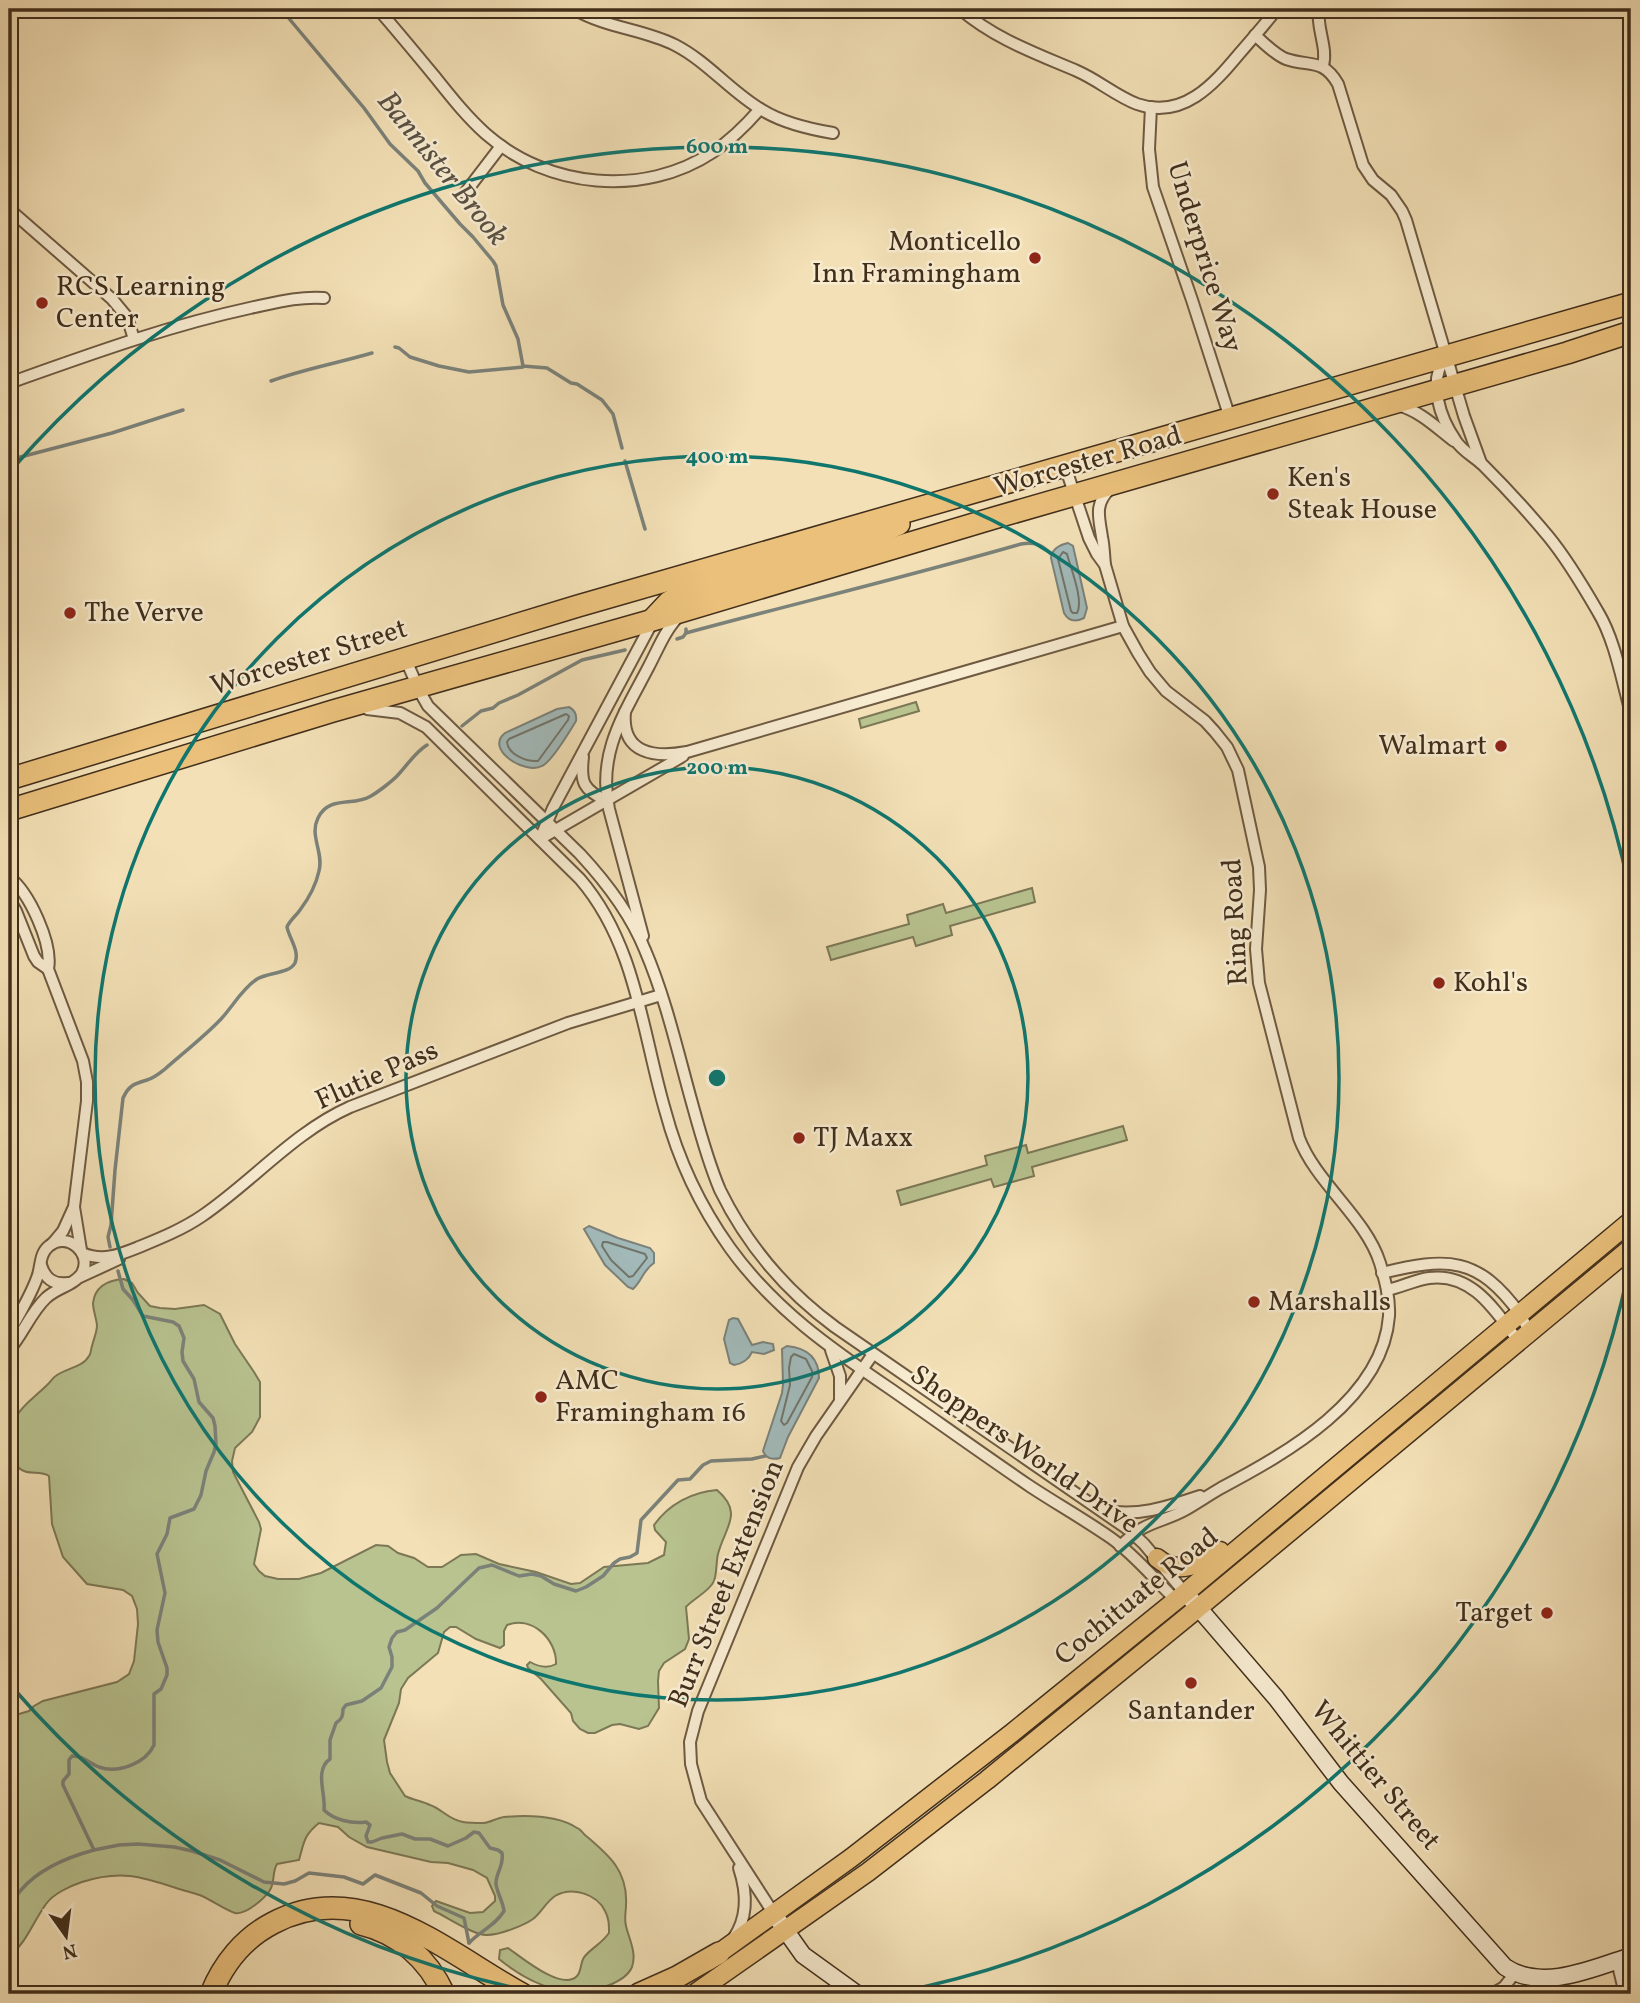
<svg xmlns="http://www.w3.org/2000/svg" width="1640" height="2003" font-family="Vollkorn,serif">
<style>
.green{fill:#b8c390;stroke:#7c7856;stroke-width:2}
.water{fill:#a2baba;stroke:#7b827a;stroke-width:2}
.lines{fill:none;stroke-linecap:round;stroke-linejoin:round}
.shore{stroke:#72746a;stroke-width:2}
.stream{stroke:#7b827a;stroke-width:3.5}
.street-casing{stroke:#6e5a42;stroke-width:14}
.secondary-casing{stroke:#412e1b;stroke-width:19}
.primary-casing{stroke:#412e1b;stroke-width:21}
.highway-casing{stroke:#412e1b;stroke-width:24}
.street{stroke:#f7ebd0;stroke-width:10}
.secondary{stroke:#f7ebd0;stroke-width:16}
.primary{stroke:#eac07b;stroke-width:18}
.highway{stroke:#eac07b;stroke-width:21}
.ring{fill:none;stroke:#0f766e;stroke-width:3.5}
.poi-dot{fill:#8f2418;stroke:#f7ebd0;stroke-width:2.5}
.labels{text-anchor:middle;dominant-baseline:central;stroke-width:5;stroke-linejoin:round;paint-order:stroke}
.poi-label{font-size:28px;fill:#412e1b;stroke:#f7ebd0;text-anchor:start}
.street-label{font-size:28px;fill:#412e1b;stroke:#f7ebd0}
.water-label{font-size:30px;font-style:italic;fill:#595143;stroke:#f7ebd0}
.centre{fill:#0f766e;stroke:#f7ebd0;stroke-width:3.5}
.ring-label{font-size:21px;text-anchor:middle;font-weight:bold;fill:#0f766e;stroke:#f7ebd0;stroke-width:5;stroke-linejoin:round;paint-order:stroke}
</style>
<rect width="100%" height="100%" fill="#f3e0b6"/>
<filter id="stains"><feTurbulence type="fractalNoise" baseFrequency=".00286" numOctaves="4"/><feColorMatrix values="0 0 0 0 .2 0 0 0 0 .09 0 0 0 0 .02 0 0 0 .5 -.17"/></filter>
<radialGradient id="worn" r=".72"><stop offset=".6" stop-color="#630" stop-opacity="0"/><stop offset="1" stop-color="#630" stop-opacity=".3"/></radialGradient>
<g class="green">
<polygon points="916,702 919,711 861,728 859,719"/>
<polygon points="1032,888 1035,902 950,926 952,935 916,946 913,937 831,960 827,947 909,924 907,915 943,904 946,913"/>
<polygon points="1123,1126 1127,1140 1032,1167 1034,1176 994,1187 991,1179 901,1205 897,1191 987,1165 985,1156 1026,1145 1028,1153"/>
<path d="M124,1279L132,1283L138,1293L150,1306L160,1308L175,1309L204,1305L220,1314L235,1344L254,1372L260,1382V1417L252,1432L235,1448L232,1461L233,1472L259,1522L261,1529L254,1564L259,1571L265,1576L278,1579H299L321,1573L376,1545L388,1546L398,1553L414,1558L428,1567H442L461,1555L476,1554L499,1564L536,1572L571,1584L580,1583L604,1567L648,1563L664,1555L666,1542L655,1530L654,1525C669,1504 692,1492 717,1490C744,1513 725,1527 718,1554C716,1562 717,1573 714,1581C710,1591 693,1599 686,1607L689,1639L685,1649L664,1663L659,1671L658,1681L659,1708L648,1726L639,1729L620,1724L612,1725L595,1733H588L580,1729L573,1721L571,1713L541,1679L528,1668L527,1665L530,1662C539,1667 547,1669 556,1664C557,1639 531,1615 507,1625L504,1631V1645L500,1648L476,1639L456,1627H450L444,1632L438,1653L408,1678L401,1689L399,1703L384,1740L387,1762L390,1773L405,1796C413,1800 422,1801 430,1805C442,1809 449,1820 463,1822C469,1823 478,1823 484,1823C491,1822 497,1818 504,1817C528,1815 557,1815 577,1828C579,1828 584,1834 585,1835C609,1855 628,1871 626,1905C626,1912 624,1918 626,1926C629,1939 637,1953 632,1967C628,1976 620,1980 612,1984C571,2002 531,1985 499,1959L500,1950L508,1948C520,1956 562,1992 577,1976C582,1971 580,1961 585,1956C593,1947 601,1944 609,1933C609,1925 609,1918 605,1911C597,1894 572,1886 555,1896C546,1902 541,1913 533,1919C523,1926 499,1935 487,1935C475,1936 447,1917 434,1911L432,1906L436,1901L470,1913L483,1912L495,1901V1896L487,1878L473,1870L448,1863L431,1862L367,1847L349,1837L338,1827L319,1823C304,1835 304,1842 299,1860L277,1864C272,1872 275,1882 270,1890C265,1898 246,1915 235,1913C227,1911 211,1900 202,1896C194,1893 185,1891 176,1888C140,1876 120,1870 82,1882C70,1886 53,1894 46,1904C33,1922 27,1942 9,1957V1717L29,1711L34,1706L43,1701L117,1682L129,1674L134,1661L138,1624L137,1609L132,1596L123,1590L87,1584L63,1557L52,1524L49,1476C40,1470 27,1476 19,1468C5,1456 7,1431 16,1417C22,1405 36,1396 46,1386C51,1382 52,1378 57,1375C67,1368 83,1367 89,1356C91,1354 91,1348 92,1346C94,1338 97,1332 97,1325C96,1317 93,1310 93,1303C95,1286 109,1280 124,1279Z"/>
</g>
<g class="water">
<path d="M1068,543L1073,546L1087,608L1084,618C1076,622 1069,622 1064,613L1051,558C1052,549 1059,545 1068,543Z"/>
<path d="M569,707C575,710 577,714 576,721C570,731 551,762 542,766C526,775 484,750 505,733L557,709Z"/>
<path d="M589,1226L618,1238L650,1248L654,1253V1263C643,1270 642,1281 633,1289L628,1287L605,1265L584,1229Z"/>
<path d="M733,1318L738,1319L752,1345L763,1342L773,1344L774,1350L764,1354L752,1352C749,1359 742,1364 734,1365L730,1363L724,1339L729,1320Z"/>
<path d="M787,1346C807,1348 819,1357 819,1378L788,1437L780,1458C772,1460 766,1459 763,1451L782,1393L783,1384L782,1349Z"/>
</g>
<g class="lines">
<g class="shore">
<path d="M1063,552L1067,554C1071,569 1084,601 1077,613H1073L1071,611L1058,559Z"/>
<path d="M566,714L569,716L568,720L538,761C526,762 508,754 507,742L509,739Z"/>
<polygon points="603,1242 607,1242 645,1254 647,1258 633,1276 629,1277 611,1260 602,1246"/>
<polygon points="794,1354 806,1359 812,1371 812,1377 787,1423 784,1425 781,1421 790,1385 789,1368 791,1357"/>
</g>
<g class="stream">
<polyline points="281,9 364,108 390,144 418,171 425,183 460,224 473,237 493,261 496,266 503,305 518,339 523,366 547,368 571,383 577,384 602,400 613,414 622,448"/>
<polyline points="395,347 399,348 410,357 439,366 469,372 523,367"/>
<path d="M271,381C304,369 338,363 372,353"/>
<polyline points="9,460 112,433 183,410"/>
<polyline points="625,461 645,529"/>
<path d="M686,633C797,603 910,576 1021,544C1035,542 1041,544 1051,554"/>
<polyline points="677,639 683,637 686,633 686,629"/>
<polyline points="462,726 481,711 493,708 499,703 518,695 582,660 625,650"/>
<path d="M110,1247L108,1237L111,1225L115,1170L123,1098C129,1085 134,1084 147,1080C154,1078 160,1073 165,1069C183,1053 205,1036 221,1019C233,1006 242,989 257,979C269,972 289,974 295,963C300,951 289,938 287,927C290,920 296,916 300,910C309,898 316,885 319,871C324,852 309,836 318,818C329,795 353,807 371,796C378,792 391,782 397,776C407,766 414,753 427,745"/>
<path d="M118,1271L123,1289L133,1300L143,1316L173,1322L179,1326L184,1338L182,1352L183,1361L194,1379L199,1402L213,1418L215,1426L216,1444L214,1452L206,1471L201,1495L194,1509L170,1518L167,1534L157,1554L165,1593L157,1630L158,1642L167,1668V1675L161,1689L154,1694V1745C146,1763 118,1774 99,1767C89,1763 84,1756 72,1756L69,1760V1774L63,1781V1785L94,1850L119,1845L138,1844L174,1847L192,1851L220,1860L264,1882L284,1884L295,1881L309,1873L344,1877L363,1884L375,1875L421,1893L437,1906L464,1918L469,1943"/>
<path d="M9,1909C13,1902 16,1895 21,1890C39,1869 68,1857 94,1850"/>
<path d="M469,1943C481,1930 494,1927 504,1911C503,1901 495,1889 496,1882C497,1871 504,1865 502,1853L498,1850L490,1848L479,1833L474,1832L466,1838L448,1846L430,1839H415L402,1834L382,1838L372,1842H368L366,1836L370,1825L366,1822C352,1824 334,1820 324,1810C326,1794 314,1770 330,1759V1740L336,1723C342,1719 343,1716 343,1709L346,1705L362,1701L381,1688L392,1667V1657L389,1647L392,1638L397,1632L405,1630L437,1608L479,1568L492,1565L519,1576L532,1574L541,1576L554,1584L576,1591L586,1587L603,1576L614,1563L620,1559L630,1557L637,1553L641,1520L678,1480L690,1479L703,1465L711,1461L752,1459L765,1456"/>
</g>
<defs>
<g id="street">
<path d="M378,9C398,32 417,55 436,78C452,98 467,117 486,134C547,188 644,198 713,152C731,140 746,125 760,109"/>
<path d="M574,9C606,28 643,29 675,45C708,62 731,92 762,110C783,123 809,129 833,133"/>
<path d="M960,9C995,39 1035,53 1077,71C1098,80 1116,96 1137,104C1183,120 1214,84 1239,54C1252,39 1265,24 1277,9"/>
<path d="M1319,9C1316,28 1328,47 1323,66"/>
<path d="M1255,35C1264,43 1274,54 1286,59C1310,67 1323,58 1338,84L1363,165L1373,180L1391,195L1402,211L1406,220L1464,416L1481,463"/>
<polyline points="1151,107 1149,149 1153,187 1192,300 1230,418"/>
<polyline points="465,193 501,146"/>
<polyline points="9,209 112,299 127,317 134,339"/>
<path d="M1446,357C1427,381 1440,418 1456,441C1462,451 1475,457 1484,466C1506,488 1528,512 1548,536C1567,559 1583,586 1598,612C1615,640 1622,681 1631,713"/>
<path d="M9,383C88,355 167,326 250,308C274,303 299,296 324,298"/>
<path d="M1397,405C1419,410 1437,428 1454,441"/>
<path d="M1065,466L1089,538L1097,554L1105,565L1123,626L1138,653L1150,672L1166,691L1205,721L1215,732L1227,747L1238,770L1259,867L1260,890L1256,949L1259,983L1299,1138C1316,1183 1366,1218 1380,1263C1385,1280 1390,1298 1389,1316C1383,1399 1287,1453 1221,1488C1209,1495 1197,1503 1185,1510C1171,1518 1155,1521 1141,1529C1133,1534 1127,1540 1120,1546"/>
<path d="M1105,565C1104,556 1104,546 1102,537C1099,517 1094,504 1110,489"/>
<path d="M405,658L420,692L428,706L580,854C606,882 631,915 645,950C666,999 678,1053 692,1103C700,1132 708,1162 720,1190C747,1245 786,1291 835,1327L1129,1530L1144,1544L1185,1593"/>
<path d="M367,709L400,713L426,727L580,879C636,944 642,1031 665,1110C678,1159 700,1206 730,1248C774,1309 830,1348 892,1390C938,1422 984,1455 1031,1487C1057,1504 1085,1520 1111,1538C1135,1555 1155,1580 1176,1600"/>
<path d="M625,712C621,754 655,758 687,752L1123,626"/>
<path d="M583,757C580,782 583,790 607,801"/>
<polyline points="540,839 553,808 653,621"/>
<polyline points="540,839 683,756"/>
<path d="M9,877C29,892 53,944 48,969L83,1061L87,1082V1101L74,1207L81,1250"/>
<polyline points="9,899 16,911 34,956 38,962 48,969"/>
<path d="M643,936L609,809C597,753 624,714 649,666C658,649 666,628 680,615"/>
<polyline points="53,1243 63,1231 73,1209"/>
<path d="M82,1253C103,1262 119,1255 139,1247C161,1238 183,1229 202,1216C252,1182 294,1132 350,1107L568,1023L661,995"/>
<path d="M41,1265C45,1279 54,1285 68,1283"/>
<path d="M1382,1273C1447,1257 1478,1256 1520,1314C1524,1320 1526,1327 1530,1333"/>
<polyline points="80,1277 119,1259"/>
<path d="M1387,1290C1401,1287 1415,1280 1429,1278C1473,1272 1496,1312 1519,1342"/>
<path d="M9,1333C19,1314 31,1296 38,1275C41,1265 40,1253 49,1246C67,1231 93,1253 82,1273C75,1285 56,1288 46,1298C31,1312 23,1334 9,1350"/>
<polyline points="831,1350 840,1376 840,1399"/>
<path d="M1104,1510C1136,1518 1170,1506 1200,1496"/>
<polyline points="774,1914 701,1801 691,1764 690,1742 698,1711 798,1467 816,1436 873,1354"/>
<path d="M733,1939C748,1918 747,1892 739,1868"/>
<polyline points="1617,1961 1625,1994"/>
<polyline points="1492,1994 1504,1987 1515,1973"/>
</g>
<g id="secondary">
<path d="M1190,1598L1276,1698L1341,1783L1505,1967C1542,1992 1594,1968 1631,1956"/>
<polyline points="774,1914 803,1955 857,1994"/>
</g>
<g id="primary">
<path d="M1157,1558C1178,1576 1200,1564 1220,1551"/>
<polyline points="708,1961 851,1858 1012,1733 1185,1593 1631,1221"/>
<polyline points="694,1994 868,1872 987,1780 1198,1608 1631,1248"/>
</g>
<g id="highway">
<polyline points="654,618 669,602 693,589 849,545 899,524"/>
<polyline points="9,779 578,606 1631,303"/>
<polyline points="9,810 333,711 653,620 994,518 1567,353 1631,332"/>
<path d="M361,1924C399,1933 428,1959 444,1994"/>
<path d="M211,1994C223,1964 244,1938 273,1923C363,1875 447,1953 522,1994"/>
<polyline points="639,1994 677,1977 719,1953"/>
</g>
</defs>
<use href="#street" class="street-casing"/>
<use href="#secondary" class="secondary-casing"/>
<use href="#primary" class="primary-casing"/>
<use href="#highway" class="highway-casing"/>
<use href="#street" class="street"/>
<use href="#secondary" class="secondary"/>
<use href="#primary" class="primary"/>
<use href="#highway" class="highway"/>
</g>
<g class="ring">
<circle cx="717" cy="1078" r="311"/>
<circle cx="717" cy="1078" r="622"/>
<path d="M1630 1264A932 932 0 0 1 895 1993M539 1993A932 932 0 0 1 14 1689M14 467A932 932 0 0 1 1630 892"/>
</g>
<g class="poi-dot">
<circle cx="1035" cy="258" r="7"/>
<circle cx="42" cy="303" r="7"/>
<circle cx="1273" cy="494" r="7"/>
<circle cx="70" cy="613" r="7"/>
<circle cx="1501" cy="746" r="7"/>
<circle cx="1439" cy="983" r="7"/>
<circle cx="799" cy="1138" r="7"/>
<circle cx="1254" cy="1302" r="7"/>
<circle cx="541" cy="1397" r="7"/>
<circle cx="1547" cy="1613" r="7"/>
<circle cx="1191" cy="1683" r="7"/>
</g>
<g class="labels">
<g class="poi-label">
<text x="1021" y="242" text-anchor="end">Monticello<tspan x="1021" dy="32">Inn Framingham</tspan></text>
<text x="56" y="287">RCS Learning<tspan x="56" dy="32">Center</tspan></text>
<text x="1287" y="478">Ken's<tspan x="1287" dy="32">Steak House</tspan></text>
<text x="84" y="613">The Verve</text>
<text x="1487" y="746" text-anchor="end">Walmart</text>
<text x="1453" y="983">Kohl's</text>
<text x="813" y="1138">TJ Maxx</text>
<text x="1268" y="1302">Marshalls</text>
<text x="555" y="1381">AMC<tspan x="555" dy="32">Framingham 16</tspan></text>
<text x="1533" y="1613" text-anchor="end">Target</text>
<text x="1191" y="1711" text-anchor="middle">Santander</text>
</g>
<g class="street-label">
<text transform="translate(1204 257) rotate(73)">Underprice Way</text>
<text transform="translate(1088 462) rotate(-16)">Worcester Road</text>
<text transform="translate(309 658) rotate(-17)">Worcester Street</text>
<text transform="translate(1236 922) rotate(-93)">Ring Road</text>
<text transform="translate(377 1076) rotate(-24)">Flutie Pass</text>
<text transform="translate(1024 1450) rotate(35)">Shoppers World Drive</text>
<text transform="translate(727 1584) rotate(-68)">Burr Street Extension</text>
<text transform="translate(1137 1597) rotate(-39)">Cochituate Road</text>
<text transform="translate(1375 1776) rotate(50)">Whittier Street</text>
</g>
<g class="water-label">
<text transform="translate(442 169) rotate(51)">Bannister Brook</text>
</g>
</g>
<circle cx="717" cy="1078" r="10" class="centre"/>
<g class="ring-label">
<text x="717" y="153">600 m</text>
<text x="717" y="463">400 m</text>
<text x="717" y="774">200 m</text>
</g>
<rect width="1640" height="2003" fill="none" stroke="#f3e0b6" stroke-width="35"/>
<rect x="10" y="10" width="1619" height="1982" fill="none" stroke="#412e1b" stroke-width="3.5"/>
<rect x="18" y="18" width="1605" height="1968" fill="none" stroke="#412e1b" stroke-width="2"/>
<g transform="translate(66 1936) rotate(166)" stroke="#f7ebd0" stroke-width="5" paint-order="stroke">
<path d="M0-5L12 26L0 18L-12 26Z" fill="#412e1b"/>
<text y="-10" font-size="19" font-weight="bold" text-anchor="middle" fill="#412e1b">N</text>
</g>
<rect width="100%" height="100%" filter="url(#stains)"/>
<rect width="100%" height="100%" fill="url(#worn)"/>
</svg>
